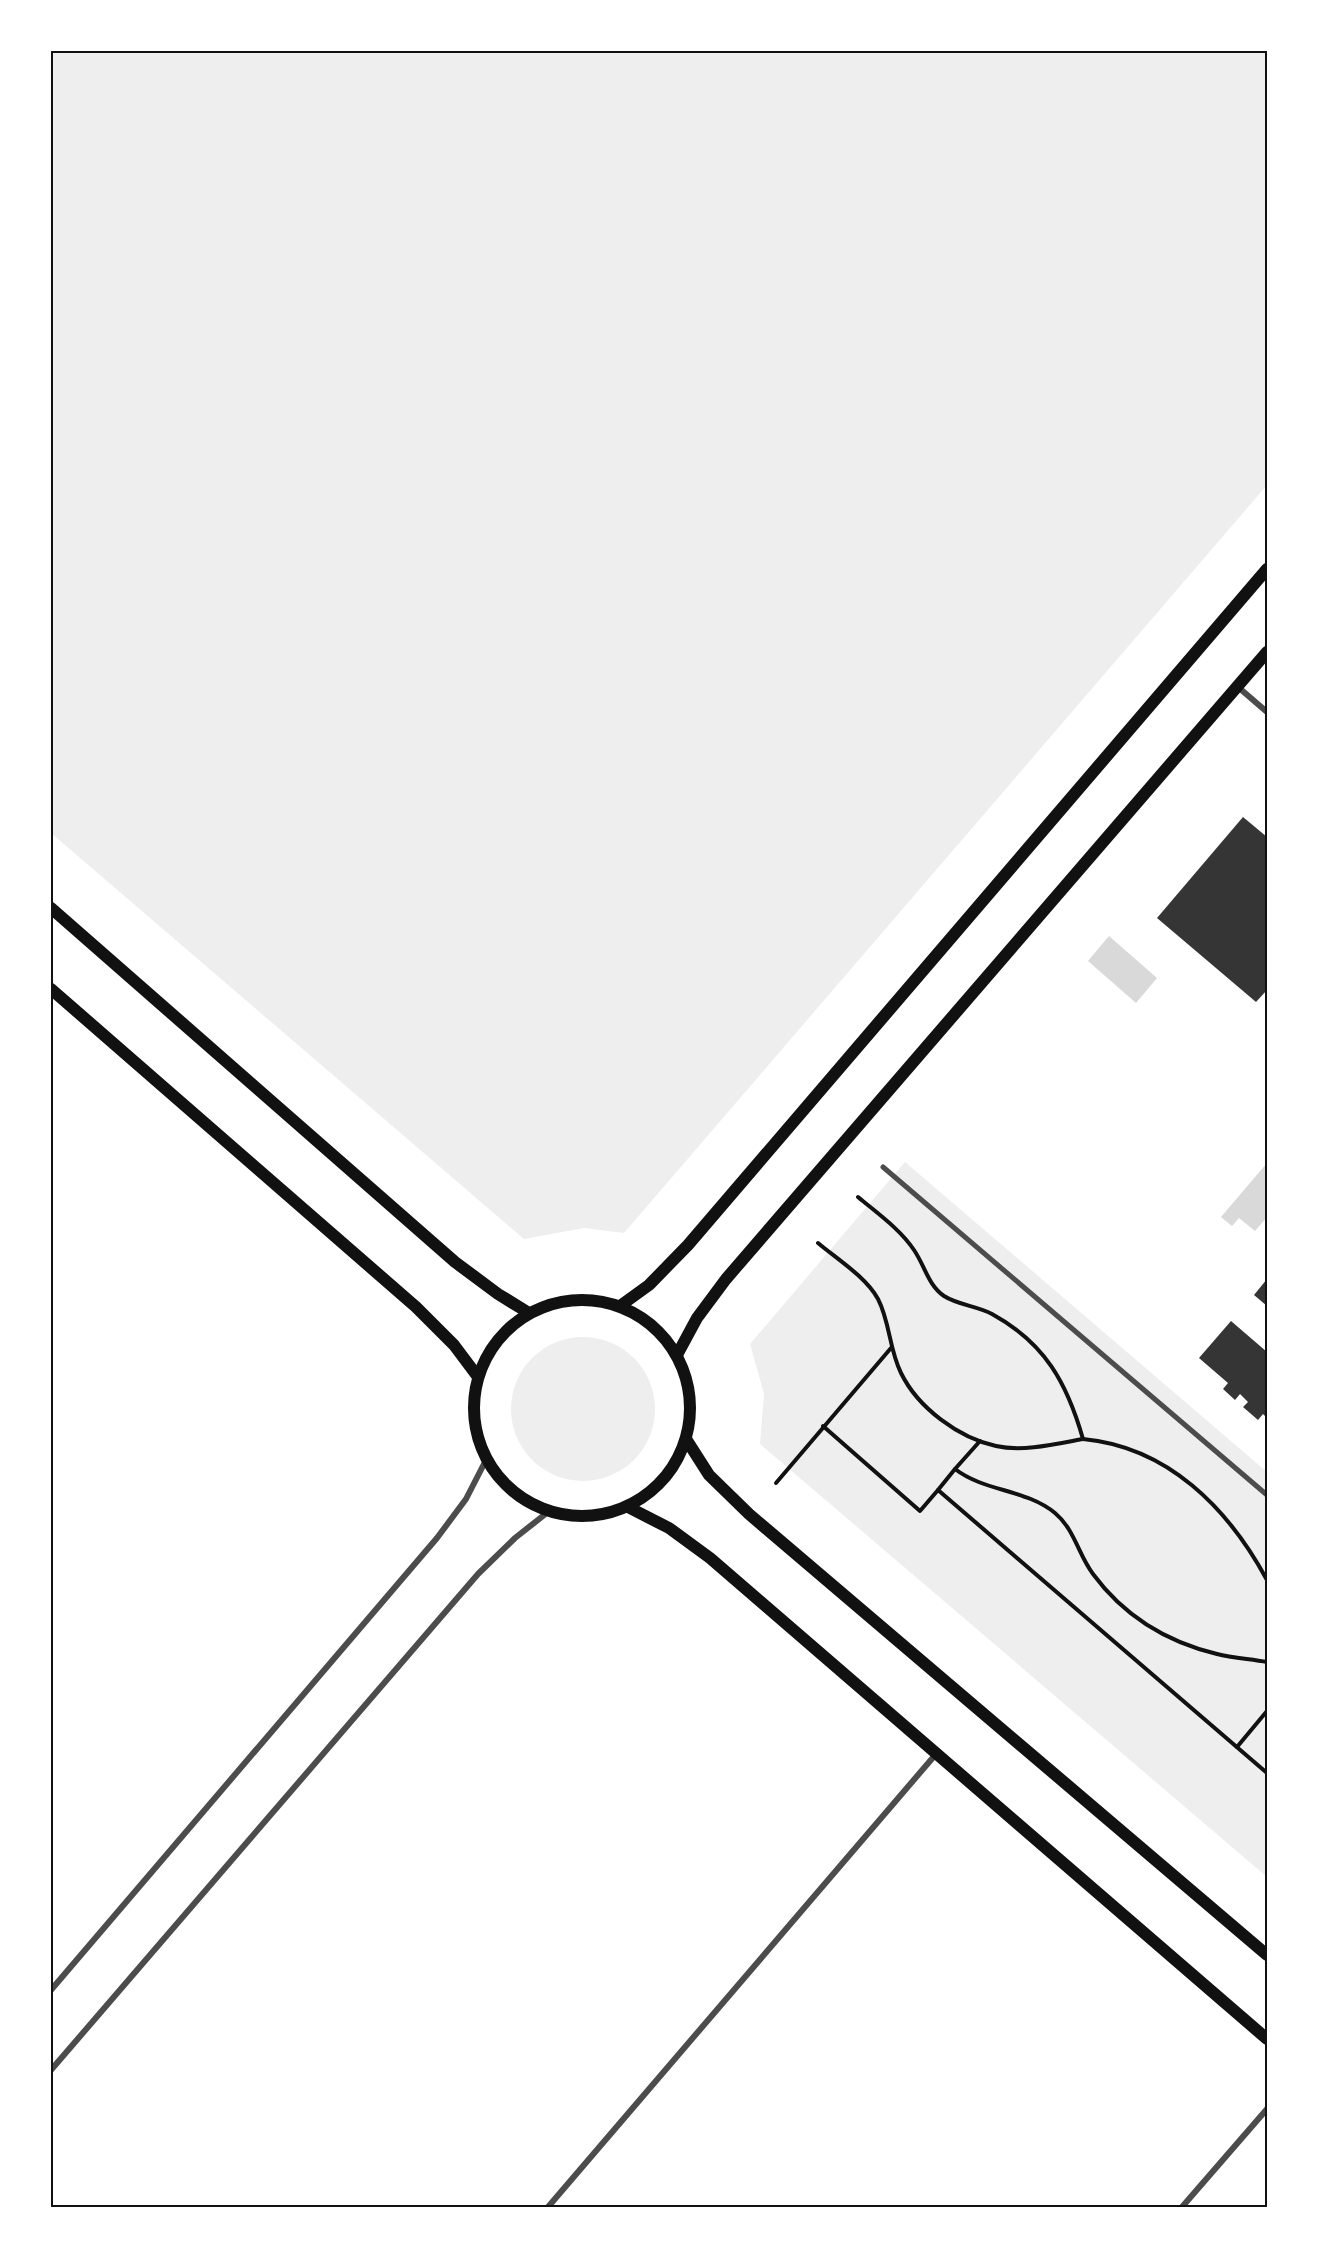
<svg xmlns="http://www.w3.org/2000/svg" width="1318" height="2258" font-family="Figtree,sans-serif">
<style>
.green{fill:#eee}
.water{fill:#d9d9d9}
.building{fill:#353535}
.lines{fill:none;stroke-linecap:round;stroke-linejoin:round}
.path{stroke:#111;stroke-width:4}
.pedestrian{stroke:#4c4c4c;stroke-width:5}
.minor{stroke:#4c4c4c;stroke-width:6}
.secondary{stroke:#111;stroke-width:12}
.neatline{fill:none;stroke:#111;stroke-width:2}
</style>
<rect width="100%" height="100%" fill="#fff"/>
<g class="green">
<polygon points="51,51 1267,51 1267,485 624,1233 584,1228 524,1239 51,833"/>
<polygon points="905,1162 1267,1472 1267,1877 760,1444 764,1394 750,1344"/>
<circle cx="583" cy="1409" r="72"/>
</g>
<g class="water">
<polygon points="1109,936 1157,978 1136,1003 1088,961"/>
<polygon points="1267,1163 1267,1217 1255,1231 1239,1218 1232,1226 1221,1217"/>
</g>
<g class="building">
<polygon points="1243,817 1267,837 1267,990 1256,1002 1157,918"/>
<polygon points="1267,1279 1267,1306 1254,1295"/>
<polygon points="1231,1321 1267,1352 1267,1418 1263,1414 1258,1420 1243,1407 1248,1402 1240,1394 1235,1400 1223,1389 1228,1383 1199,1358"/>
</g>
<g class="lines">
<g class="path">
<path d="M858,1197C877,1213 900,1229 914,1250C925,1266 928,1285 944,1296C958,1305 977,1306 992,1314C1045,1343 1067,1383 1083,1439C1168,1447 1228,1508 1267,1580"/>
<path d="M818,1243C837,1259 866,1277 878,1299C890,1322 889,1349 901,1373C918,1408 959,1438 996,1446C1023,1452 1056,1444 1083,1439"/>
<polyline points="823,1426 920,1511 938,1490 1267,1773"/>
<polyline points="955,1469 980,1441"/>
<polyline points="776,1483 891,1348"/>
<path d="M938,1490L955,1469C985,1492 1026,1489 1055,1513C1075,1530 1078,1554 1093,1574C1124,1616 1167,1642 1217,1654C1233,1658 1251,1659 1267,1662"/>
<polyline points="1237,1747 1267,1711"/>
</g>
<polyline class="pedestrian" points="883,1167 1267,1495"/>
<g class="minor">
<polyline points="1238,687 1267,712"/>
<polyline points="51,1990 437,1538 466,1499 486,1460"/>
<polyline points="51,2070 478,1574 515,1538 548,1512"/>
<polyline points="548,2207 936,1754"/>
<polyline points="1182,2207 1267,2109"/>
</g>
<g class="secondary">
<polyline points="51,908 455,1262 498,1294 529,1313"/>
<polyline points="51,989 416,1307 454,1345 478,1377"/>
<circle cx="582" cy="1408" r="108"/>
<polyline points="620,1306 649,1285 688,1245 1267,569"/>
<polyline points="677,1355 697,1318 726,1279 1267,652"/>
<polyline points="686,1439 709,1475 749,1514 1267,1955"/>
<polyline points="628,1507 669,1528 710,1558 1267,2039"/>
</g>
</g>
<rect width="1318" height="2258" fill="none" stroke="#ffffff" stroke-width="105"/>
<rect x="52" y="52" width="1214" height="2154" class="neatline"/>
</svg>
